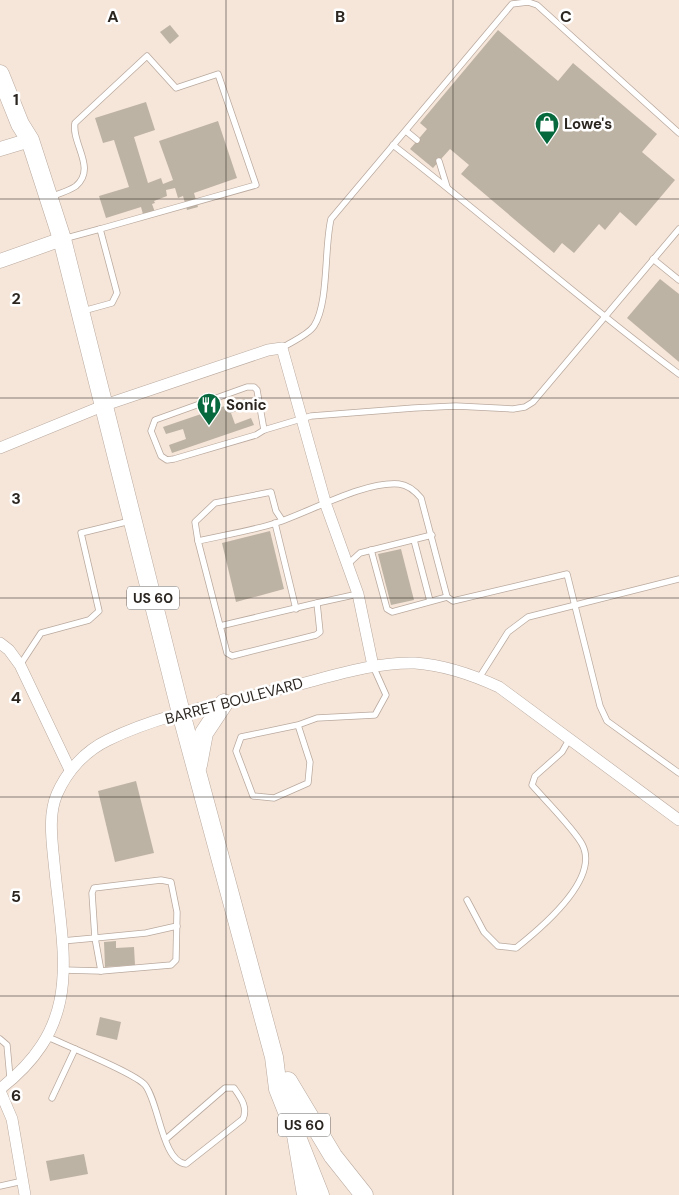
<svg xmlns="http://www.w3.org/2000/svg" width="679" height="1195" font-family="'DM Sans',sans-serif">
<style>
.building{fill:#bdb3a4}
.lines{fill:none;stroke-linecap:round;stroke-linejoin:round}
.service-casing{stroke:#b9a99e;stroke-width:7}
.minor-casing{stroke:#b9a99e;stroke-width:12}
.tertiary-casing{stroke:#b9a99e;stroke-width:15}
.primary-casing{stroke:#b9a99e;stroke-width:19}
.trunk-casing{stroke:#b9a99e;stroke-width:19}
.service{stroke:#fff;stroke-width:5.5}
.minor{stroke:#fff;stroke-width:11}
.tertiary{stroke:#fff;stroke-width:14}
.primary{stroke:#fff;stroke-width:18}
.trunk{stroke:#fff;stroke-width:18}
.grid{fill:none;stroke:#2c2621;stroke-width:1;stroke-opacity:0.55}
.labels{text-anchor:middle;dominant-baseline:central;stroke-width:5;stroke-linejoin:round;paint-order:stroke}
.shield{fill:#fff;stroke:#6b6764;stroke-width:1}
.shield-label{font-size:14px;font-weight:bold;fill:#2c2621}
.poi-label{font-size:15px;font-weight:bold;fill:#2c2621;stroke:#fff;text-anchor:start}
.street-label{font-size:15px;fill:#2c2621;stroke:#fff}
.grid-label{font-size:16px;text-anchor:middle;font-weight:bold;fill:#2c2621;stroke:#fff;stroke-width:5;stroke-linejoin:round;paint-order:stroke}
</style>
<rect width="100%" height="100%" fill="#f6e6da"/>
<g class="building">
<polygon points="170,25 179,36 170,44 160,32"/>
<polygon points="498,30 558,81 573,63 657,134 642,152 675,180 636,226 620,212 605,230 599,224 574,253 562,243 554,253 461,174 469,165 450,149 433,168 410,149 427,129 420,123"/>
<polygon points="146,102 155,130 134,137 148,183 161,178 163,184 173,180 159,141 218,121 237,178 194,193 198,207 187,210 183,196 178,198 175,188 166,190 167,196 154,201 155,203 152,204 156,215 144,218 141,207 106,218 99,196 129,187 114,140 103,143 95,118"/>
<polygon points="660,279 679,294 679,362 627,318"/>
<polygon points="245,399 247,407 231,413 235,424 251,418 254,425 172,453 169,445 186,439 183,429 166,434 163,427"/>
<polygon points="270,531 284,589 236,602 222,543"/>
<polygon points="401,549 414,600 391,605 378,554"/>
<polygon points="136,781 154,853 115,862 98,791"/>
<polygon points="116,941 116,948 134,947 135,965 105,967 104,942"/>
<polygon points="100,1017 121,1022 117,1040 96,1035"/>
<polygon points="84,1154 88,1174 50,1181 46,1161"/>
</g>
<g class="lines">
<defs>
<g id="service">
<polyline points="406,131 417,140"/>
<path d="M393,145C490,220 581,301 679,374"/>
<polyline points="439,161 447,187"/>
<path d="M50,197C58,194 69,191 76,186C97,168 71,143 75,123L147,56L176,88L218,74L256,185L100,229"/>
<polyline points="63,239 100,229 117,293 112,303 83,311"/>
<polyline points="653,259 679,280"/>
<path d="M282,348C291,342 308,335 314,326C329,303 324,248 331,219L512,4L528,2L537,5L679,133"/>
<polygon points="247,387 254,387 257,390 264,430 256,435 174,459 167,460 161,456 151,431 155,420"/>
<polyline points="264,430 311,416 414,408 456,406 513,409 525,407 533,402 679,229"/>
<polyline points="275,523 296,609"/>
<polyline points="414,540 430,601"/>
<polyline points="198,541 195,522 215,503 271,492 276,511 282,520"/>
<polyline points="371,550 387,609 392,612 447,597"/>
<polyline points="348,564 360,553 432,535"/>
<path d="M358,594L317,603L320,632L316,635L232,656L227,653L198,541C224,535 251,531 276,523C310,512 364,481 399,484C408,485 416,492 421,498L447,597L453,601L567,574L600,706L607,721L679,773"/>
<polyline points="220,626 317,603"/>
<polyline points="20,665 41,633 89,620 99,611 81,533 130,521"/>
<polyline points="479,678 508,632 528,617 679,579"/>
<polyline points="298,725 310,762 308,783 274,798 253,796 236,751 241,737 298,725 317,718 375,715 386,695 373,666"/>
<path d="M467,900L484,932L498,946L516,948C540,929 601,879 582,844C574,829 544,799 532,785L535,776L562,752L570,738"/>
<polyline points="62,941 95,938 92,893 94,888 161,880 171,882 177,912 176,960 171,965 101,971 63,970"/>
<polyline points="101,971 95,938 146,933 177,926"/>
<path d="M48,1037C67,1046 135,1073 145,1085C159,1102 162,1162 186,1164L243,1119C248,1107 241,1098 234,1088H225L166,1139"/>
<polyline points="0,1039 7,1045 10,1078"/>
<polyline points="52,1098 75,1049"/>
<polyline points="0,1186 23,1181"/>
</g>
<g id="minor">
<polyline points="0,448 105,405 268,350 282,348 326,505 358,594 373,666"/>
<polyline points="0,643 9,650 20,665 70,770"/>
<path d="M0,1089C85,1023 63,956 54,862C52,841 48,814 57,794C67,771 85,751 108,740C163,713 226,703 285,688C327,678 371,662 415,663C444,665 473,675 499,687L679,820"/>
<polyline points="0,1091 12,1119 25,1195"/>
</g>
<g id="tertiary">
<polyline points="0,149 30,140"/>
<polyline points="0,261 62,239"/>
</g>
<g id="primary">
<polyline points="0,74 20,124 30,140 62,239 181,713 274,1057 278,1089 320,1195"/>
<polyline points="198,765 204,733 224,703"/>
</g>
<g id="trunk">
<polyline points="288,1081 333,1156 364,1195"/>
<polyline points="295,1129 306,1195"/>
</g>
</defs>
<use href="#service" class="service-casing"/>
<use href="#minor" class="minor-casing"/>
<use href="#tertiary" class="tertiary-casing"/>
<use href="#primary" class="primary-casing"/>
<use href="#trunk" class="trunk-casing"/>
<use href="#service" class="service"/>
<use href="#minor" class="minor"/>
<use href="#tertiary" class="tertiary"/>
<use href="#primary" class="primary"/>
<use href="#trunk" class="trunk"/>
</g>
<path class="grid" d="M226,0V1195M453,0V1195M0,199H679M0,398H679M0,598H679M0,797H679M0,996H679"/>
<defs>
<symbol id="shop-pin" viewBox="-11 -11 22 30"><path d="M0 17L-7.5 6A9.5 9.5 0 1 1 7.5 6Z" fill="#06693e" stroke="#fff"/><path d="M-5-2.5h2.3a2.7 3.5 0 0 1 5.4 0H5L5.5 6h-11ZM-1.5-2.5h3a1.5 2.3 0 0 0-3 0Z" fill="#fff"/></symbol>
<symbol id="restaurant-pin" viewBox="-11 -11 22 30"><path d="M0 17L-7.5 6A9.5 9.5 0 1 1 7.5 6Z" fill="#06693e" stroke="#fff"/><path d="M-5-6h1v4h1v-4h1v4h1v-4h1v5L-1.5 .5V6h-2V.5L-5-1ZM5-6V6H3V1.5H1.5Q1.5-4 5-6Z" fill="#fff"/></symbol>
</defs>
<g fill-rule="evenodd">
<use href="#shop-pin" x="533" y="110" width="28" height="38"/>
<use href="#restaurant-pin" x="195" y="391" width="28" height="38"/>
</g>
<g class="labels">
<g class="shield">
<rect x="127" y="586.5" width="52" height="23" rx="4"/>
<rect x="278" y="1113.5" width="52" height="23" rx="4"/>
</g>
<g class="shield-label">
<text x="153" y="598">US 60</text>
<text x="304" y="1125">US 60</text>
</g>
<g class="poi-label">
<text x="564" y="124">Lowe's</text>
<text x="226" y="405">Sonic</text>
</g>
<g class="street-label">
<text transform="translate(234 701) rotate(-15)">BARRET BOULEVARD</text>
</g>
</g>
<g class="grid-label">
<text x="113" y="22">A</text>
<text x="340" y="22">B</text>
<text x="566" y="22">C</text>
<text x="16" y="105">1</text>
<text x="16" y="304">2</text>
<text x="16" y="504">3</text>
<text x="16" y="703">4</text>
<text x="16" y="902">5</text>
<text x="16" y="1101">6</text>
</g>
</svg>
